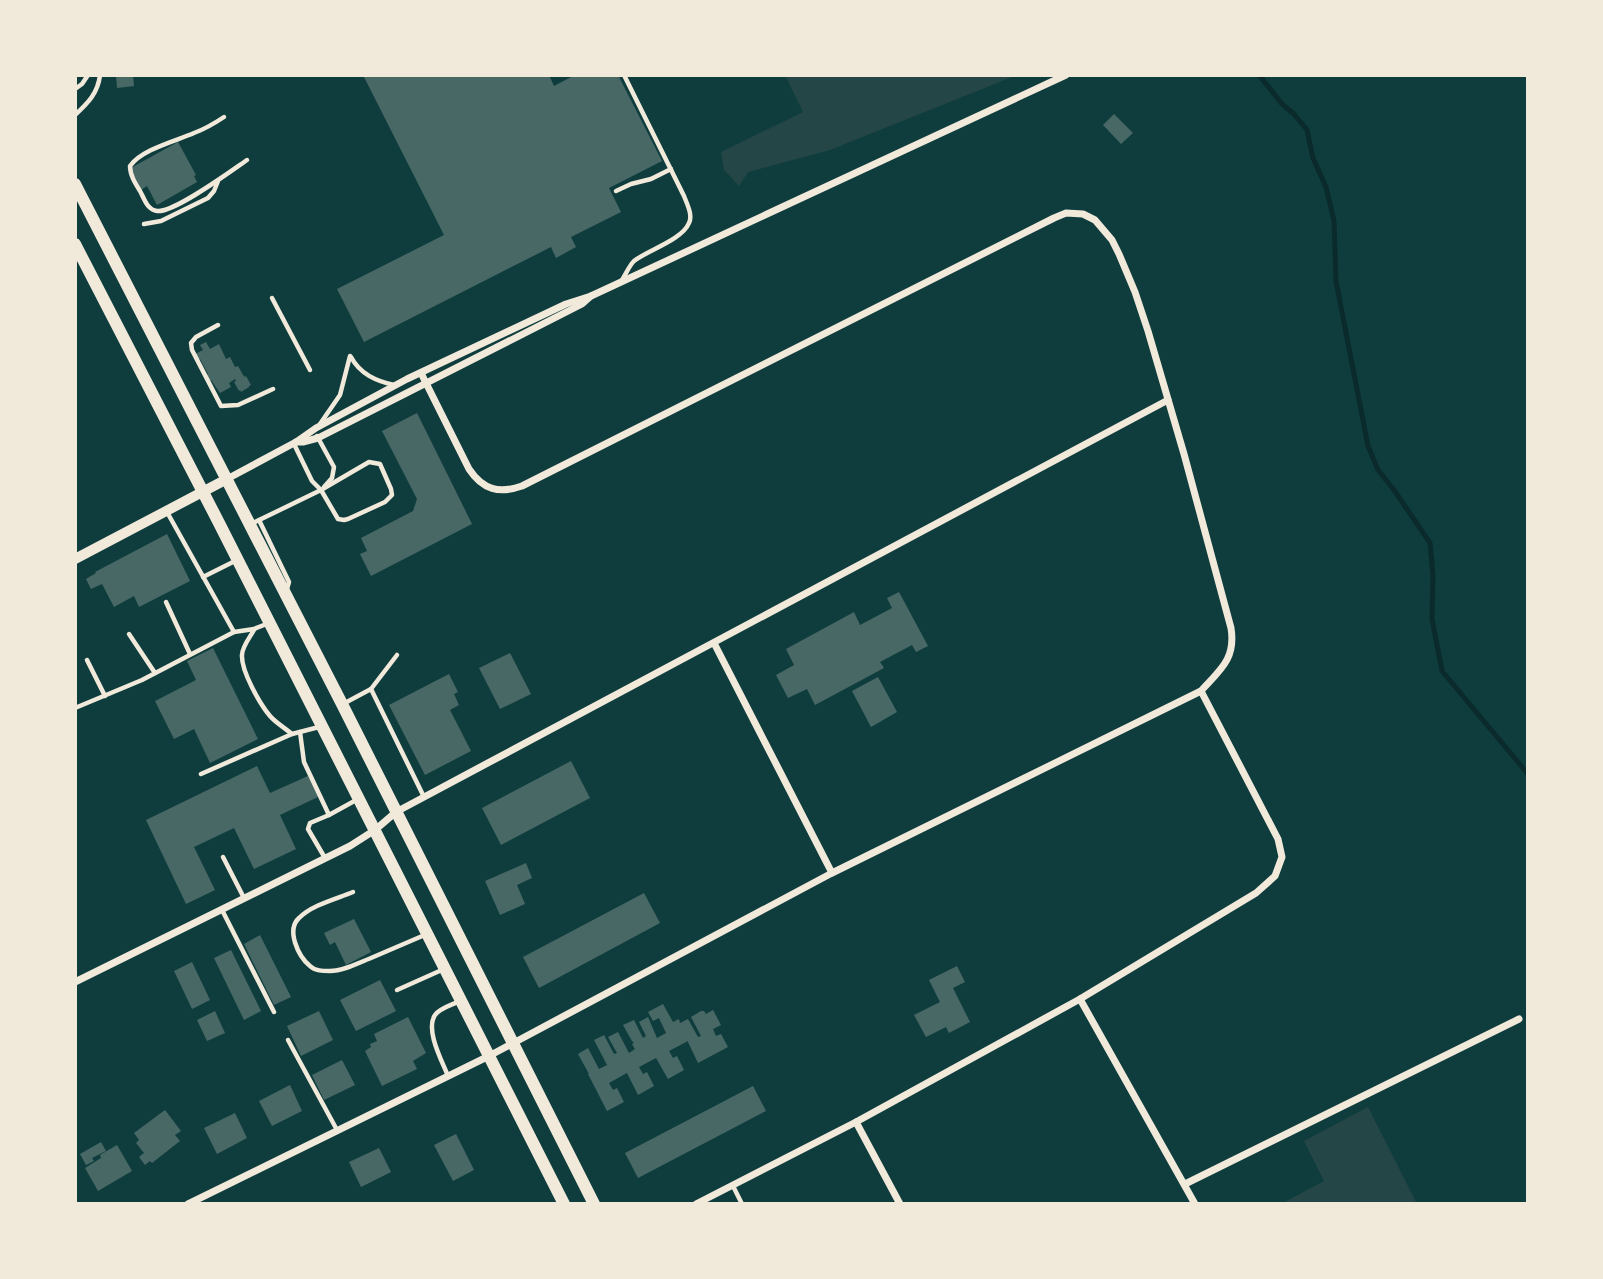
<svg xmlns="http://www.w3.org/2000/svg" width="1603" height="1279" font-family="Commissioner,sans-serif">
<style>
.green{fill:#244646}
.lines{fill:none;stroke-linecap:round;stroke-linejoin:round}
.stream{stroke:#0a2a2b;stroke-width:5}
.building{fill:#486865}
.service{stroke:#f1e9da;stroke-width:4.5}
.minor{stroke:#f1e9da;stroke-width:7}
.tertiary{stroke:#f1e9da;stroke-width:10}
.secondary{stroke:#f1e9da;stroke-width:12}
</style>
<rect width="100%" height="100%" fill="#0f3d3e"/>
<g class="green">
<polygon points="785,75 1017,75 830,150 748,172 739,186 724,170 721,152 803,112"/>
<polygon points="1368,1107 1417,1204 1281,1204 1324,1181 1304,1141"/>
</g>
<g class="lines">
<polyline class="stream" points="1259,75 1282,104 1294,114 1307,130 1313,158 1326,187 1334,221 1336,281 1368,446 1378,470 1394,490 1430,543 1433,575 1432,619 1442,671 1528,774"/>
</g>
<g class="building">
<polygon points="116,75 133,75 134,86 117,88"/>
<polygon points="363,75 549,75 554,86 575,75 618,75 662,161 609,188 621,212 571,237 576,247 556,258 551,247 364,342 337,289 444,235"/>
<polygon points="1114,114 1133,133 1121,144 1103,125"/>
<polygon points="178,142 196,175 194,176 197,182 157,205 147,186 141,190 129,169"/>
<polygon points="206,342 210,349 219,344 226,359 230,357 235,367 238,366 243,375 245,377 246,376 251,385 249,386 249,387 241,392 240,390 239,391 234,382 236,381 235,379 229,383 231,387 220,393 211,380 207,382 204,376 208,374 200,359 196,361 193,355 203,350 200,345"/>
<polygon points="417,413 472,524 371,576 360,554 367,551 361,538 413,511 417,499 382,431"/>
<polygon points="167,534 190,581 139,607 134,596 114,607 102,584 91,589 86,579 96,573 95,572"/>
<polygon points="899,592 928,646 916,652 912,645 880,662 884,668 815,705 807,689 788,698 776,675 794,665 786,649 854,612 860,625 892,608 887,598"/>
<polygon points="213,648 258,739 210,763 194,729 174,739 155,701 196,680 187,661"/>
<polygon points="510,653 531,694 500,709 479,668"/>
<polygon points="449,674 458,692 454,694 459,705 450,710 471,751 425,775 389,705"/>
<polygon points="878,677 897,712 871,727 852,691"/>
<polygon points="571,761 590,798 501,845 482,808"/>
<polygon points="257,766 270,793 308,776 318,797 280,815 296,849 254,869 234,828 194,847 215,890 186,904 146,820"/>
<polygon points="526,863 532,878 517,885 525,904 500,915 485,881"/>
<polygon points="644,893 660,923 539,988 523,957"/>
<polygon points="354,919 371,952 346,965 335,942 330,945 324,933"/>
<polygon points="260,935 291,997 274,1005 244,944"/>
<polygon points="231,950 261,1011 244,1020 214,958"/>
<polygon points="192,962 210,1000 192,1009 174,971"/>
<polygon points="957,966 965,982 953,988 970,1022 949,1033 946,1027 926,1037 914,1015 940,1002 929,980"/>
<polygon points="380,980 396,1011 356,1031 340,1000"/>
<polygon points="663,1004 673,1022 679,1019 680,1023 688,1019 698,1037 701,1036 691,1017 701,1011 704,1011 706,1014 713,1010 721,1025 713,1029 716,1036 721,1034 728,1047 698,1063 688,1042 688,1041 669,1051 673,1058 677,1056 684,1070 668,1079 656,1058 639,1067 643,1074 647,1072 654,1086 638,1095 627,1073 609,1083 613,1090 617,1088 624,1102 607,1111 588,1074 589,1074 578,1054 588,1048 599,1069 607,1065 594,1040 604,1035 614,1054 617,1053 608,1037 618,1032 629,1053 635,1049 632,1044 634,1043 632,1041 623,1025 634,1020 643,1038 646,1036 639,1022 648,1017 657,1038 666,1033 659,1018 653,1021 648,1012"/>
<polygon points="215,1011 225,1033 207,1041 197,1020"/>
<polygon points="319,1011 333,1040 301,1056 287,1026"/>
<polygon points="408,1017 426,1053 413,1061 417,1069 382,1086 365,1051 371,1047 370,1044 377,1041 374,1034"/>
<polygon points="342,1060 355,1085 324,1100 312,1075"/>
<polygon points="290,1085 302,1111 272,1126 259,1101"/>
<polygon points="753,1086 766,1111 638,1178 625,1153"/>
<polygon points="165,1110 181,1131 175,1135 180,1141 152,1163 150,1161 145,1165 139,1157 144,1153 136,1143 139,1140 134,1133"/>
<polygon points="235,1113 247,1138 217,1154 204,1128"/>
<polygon points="456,1134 474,1170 453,1181 434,1145"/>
<polygon points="101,1142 106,1151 92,1158 94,1161 86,1165 80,1154"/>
<polygon points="117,1145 132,1171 98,1191 85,1168 101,1158 100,1155"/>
<polygon points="379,1148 391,1172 361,1187 349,1162"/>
</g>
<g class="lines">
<g class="service">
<polyline points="75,89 82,84 88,75"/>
<path d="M75,115C88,103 98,93 100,75"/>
<path d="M224,117C215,123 205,129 194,133C176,141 142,149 130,166C130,175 135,183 140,191C144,198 147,210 157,211C174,213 231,171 247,160"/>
<polyline points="616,191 631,184 651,179 671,169"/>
<polyline points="144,224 161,221 208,198 214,191 218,181"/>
<path d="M622,280C626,274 629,266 634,261C648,250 682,240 689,223C693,215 687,204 684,196L624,75"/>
<polyline points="272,298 310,370"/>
<polyline points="218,325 196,337 191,343 192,350 221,406 238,405 273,389"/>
<path d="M351,357C360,374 376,381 394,385"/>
<polyline points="320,424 340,395 350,356"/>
<polyline points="317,436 334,467 332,478 324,487"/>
<polyline points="167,512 234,632"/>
<polyline points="259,520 289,582 286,592"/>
<polyline points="251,524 321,490 369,462 380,464 391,489 392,495 385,502 348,519 344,520 338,519 321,490 312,481 294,444"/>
<polyline points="203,577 237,560"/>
<polyline points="166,602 190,654"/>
<path d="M254,630C250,637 242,647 242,655C241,671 260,704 270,716C276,723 285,728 292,734L319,727"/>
<polyline points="129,634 155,673"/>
<polyline points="87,660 105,696"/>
<polyline points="371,689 424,797"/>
<polyline points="343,704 371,689 397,655"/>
<polyline points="75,708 142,680 234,632 254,629 269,623"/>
<polyline points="300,732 304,762 329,815 358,799"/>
<polyline points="201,774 292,734"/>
<polyline points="223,857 244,898"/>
<polyline points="325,858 308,829 310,823 329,815"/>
<path d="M353,892C336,899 312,905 299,918C286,930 298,956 310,966C315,971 323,971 330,971C344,971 358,963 371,958C390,950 408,942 427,934"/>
<polyline points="222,910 274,1012"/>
<polyline points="397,990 444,969"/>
<polyline points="288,1040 337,1130"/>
<path d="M448,1076C442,1061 425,1030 435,1015C440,1008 452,1005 460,1001"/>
<polyline points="733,1186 742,1204"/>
</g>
<g class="minor">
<polyline points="296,442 303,442 318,438 582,304 591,296"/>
<polyline points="227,479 296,442 316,428 407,379 566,304 591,296 1066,75"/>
<polyline points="714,643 832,873"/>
<polyline points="75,982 350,846 375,830 396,812 1168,400"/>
<polyline points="1080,999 1195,1204"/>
<polyline points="856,1122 900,1204"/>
<polyline points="1185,1184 1519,1019"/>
<path d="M188,1204L489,1056L832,873L1201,691C1220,670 1236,659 1231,628L1184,454L1148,331L1135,292L1119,254L1112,240L1095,220L1083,214L1066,213L1054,218L522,486C499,494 483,490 469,469L421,373"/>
<polyline points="696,1204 856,1122 1080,999 1256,893 1275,876 1282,857 1278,839 1201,691"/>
</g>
<polyline class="tertiary" points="75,559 227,479"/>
<g class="secondary">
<polyline points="75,184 342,704 594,1204"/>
<polyline points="75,244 219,523 564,1204"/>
</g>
</g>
<rect width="1603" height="1279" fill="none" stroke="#f1e9da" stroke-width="154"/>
</svg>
